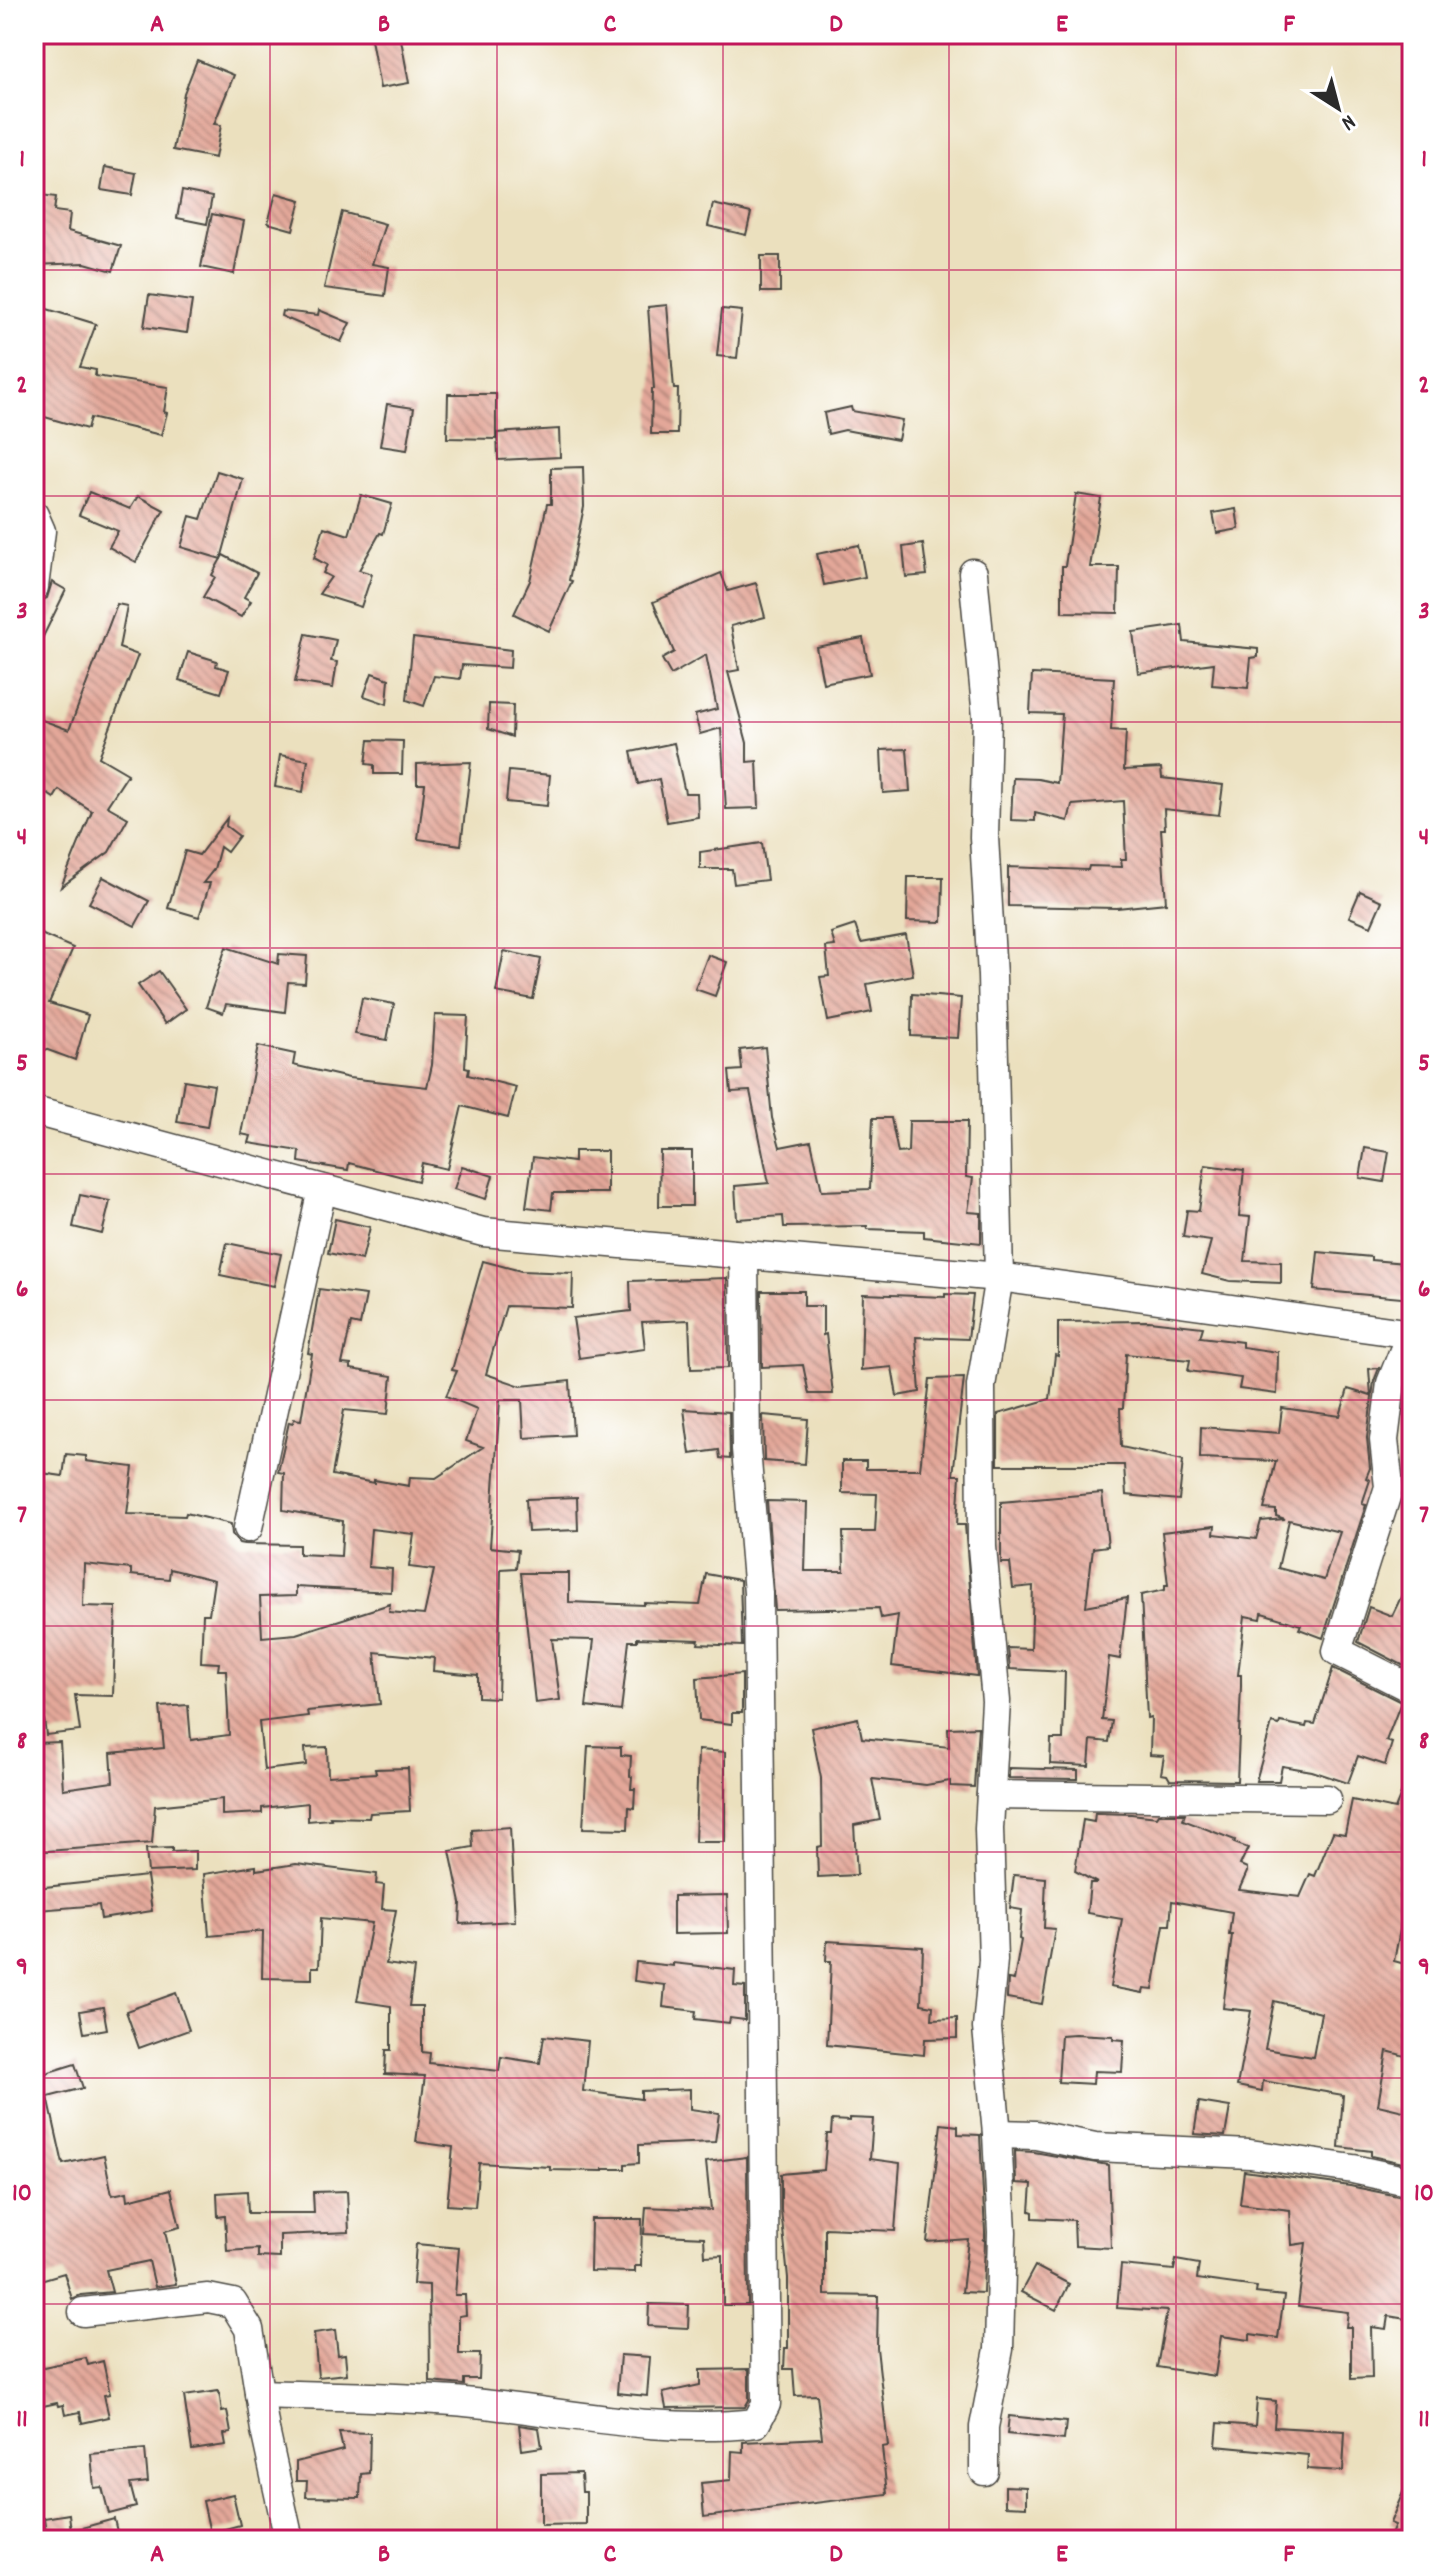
<svg xmlns="http://www.w3.org/2000/svg" width="1446" height="2574" font-family="Dekko,sans-serif">
<style>
.building{fill:url(#building-back-hatch);fill-rule:evenodd}
.lines{fill:none;stroke-linecap:round;stroke-linejoin:round}
.minor-casing{stroke:#484641;stroke-width:31}
.minor{stroke:#fff;stroke-width:28}
.grid{fill:none;stroke:#c2185b;stroke-width:2;stroke-opacity:0.55}
.neatline{fill:none;stroke:#c2185b;stroke-width:3}
.grid-label{font-size:26px;text-anchor:middle;font-weight:bold;fill:#c2185b}
</style>
<defs>
<pattern id="building-back-hatch" width="6" height="6" patternUnits="userSpaceOnUse" patternTransform="scale(2)"><rect width="6" height="6" fill="#e3a799"/><path d="M-1 5l2 2M0 0l6 6M5-1l2 2" fill="none" stroke="#b8887d"/></pattern>
</defs>
<rect width="100%" height="100%" fill="#fff"/>
<filter id="ink" filterUnits="userSpaceOnUse"><feTurbulence type="fractalNoise" baseFrequency=".0125" numOctaves="2"/><feDisplacementMap in="SourceGraphic" scale="16" xChannelSelector="R" yChannelSelector="G"/><feConvolveMatrix kernelMatrix="1 2 1 2 8 2 1 2 1" color-interpolation-filters="sRGB"/></filter>
<filter id="wash" filterUnits="userSpaceOnUse"><feTurbulence type="fractalNoise" baseFrequency=".006" numOctaves="4" result="noise"/><feDisplacementMap in="SourceGraphic" scale="32" xChannelSelector="R" yChannelSelector="G"/><feGaussianBlur stdDeviation="1.8" result="paint"/><feColorMatrix in="noise" values="0 0 0 0 0 0 0 0 0 0 0 0 0 0 0 0 0 1.4 0 .05"/><feComposite in="paint" operator="in"/></filter>
<g filter="url(#wash)">
<rect width="100%" height="100%" fill="#ebe0be"/>
<g id="blocks">
<g class="building">
<polygon points="370,34 400,34 409,83 380,88"/>
<polygon points="197,60 234,75 214,124 221,125 215,158 173,150 184,93"/>
<polygon points="105,167 136,173 132,195 101,190"/>
<polygon points="182,191 212,197 207,224 177,218"/>
<polygon points="276,193 301,200 293,230 268,223"/>
<polygon points="34,194 56,197 54,211 70,213 68,231 121,246 113,271 85,263 34,265"/>
<polygon points="713,204 751,213 746,235 708,226"/>
<polygon points="342,212 385,224 372,264 389,267 385,296 324,288"/>
<polygon points="212,214 244,221 234,274 201,267"/>
<rect x="761" y="256" width="19" height="36"/>
<polygon points="149,295 192,301 187,333 144,327"/>
<polygon points="34,305 96,324 80,367 96,370 95,376 168,387 164,412 167,413 161,435 90,418 87,429 34,414"/>
<polygon points="667,305 674,389 678,389 677,434 651,434 652,389 654,389 648,307"/>
<polygon points="722,309 742,311 737,358 717,356"/>
<polygon points="319,310 350,323 341,342 281,316 282,311 318,315"/>
<polygon points="448,394 496,394 496,439 447,438"/>
<polygon points="387,404 414,408 407,450 380,446"/>
<polygon points="851,407 852,411 902,420 898,440 845,430 828,434 824,413"/>
<polygon points="559,429 560,457 498,460 497,433"/>
<polygon points="583,467 584,507 569,580 572,581 549,631 514,614 530,581 547,504 551,504 551,468"/>
<polygon points="217,471 243,479 221,559 181,547 190,516 201,519"/>
<polygon points="89,492 130,509 138,496 164,510 136,562 109,547 118,531 79,515"/>
<polygon points="1076,494 1101,498 1090,567 1119,567 1118,613 1062,612 1062,566 1065,566"/>
<polygon points="361,495 392,504 383,534 380,533 359,570 372,574 361,607 319,594 331,577 323,573 327,565 314,558 324,527 349,535"/>
<polygon points="1236,509 1239,529 1217,533 1213,513"/>
<polygon points="923,544 927,575 906,577 903,547"/>
<polygon points="859,545 865,577 824,585 817,554"/>
<polygon points="223,555 257,573 244,597 251,601 241,617 203,597 215,577 212,575"/>
<polygon points="721,573 728,591 756,583 765,617 731,626 739,670 728,672 747,743 747,762 757,761 759,808 726,809 721,728 700,734 695,715 717,709 706,655 671,675 662,659 674,652 653,602"/>
<polygon points="52,582 66,590 34,655 34,604 47,598"/>
<polygon points="117,604 127,606 119,648 138,655 99,757 128,774 107,806 128,818 109,852 61,887 92,811 59,790 54,798 34,785 34,717 69,730"/>
<polygon points="1182,625 1184,642 1258,649 1258,657 1251,658 1248,688 1212,685 1214,663 1138,673 1133,632"/>
<polygon points="306,634 336,640 331,661 337,662 333,688 295,682"/>
<polygon points="413,638 511,650 510,668 462,665 460,679 434,676 424,706 407,700"/>
<polygon points="863,638 870,674 823,683 816,647"/>
<polygon points="188,652 217,661 216,666 229,670 221,693 179,680"/>
<polygon points="372,673 389,679 387,704 364,696"/>
<polygon points="1032,674 1114,678 1111,730 1126,731 1124,770 1161,768 1162,778 1223,785 1219,815 1164,809 1165,829 1161,829 1166,903 1117,908 1008,906 1008,867 1088,870 1089,866 1122,867 1121,859 1126,859 1123,801 1072,805 1068,821 1035,813 1035,821 1011,820 1013,778 1038,779 1057,783 1062,714 1030,713"/>
<polygon points="489,704 513,705 512,737 488,729"/>
<polygon points="369,740 403,741 402,774 374,774 374,765 366,764"/>
<polygon points="674,743 685,793 697,793 698,817 667,822 659,779 638,784 631,752"/>
<polygon points="907,749 910,791 883,793 881,750"/>
<polygon points="280,755 308,760 303,792 275,787"/>
<polygon points="471,762 461,845 418,839 425,784 417,784 417,764"/>
<polygon points="509,771 550,775 547,806 506,802"/>
<polygon points="227,818 226,826 239,836 227,852 220,847 214,869 203,883 210,883 199,917 168,908 185,851 199,855"/>
<polygon points="762,843 767,880 734,884 732,869 700,869 700,852"/>
<polygon points="103,877 149,901 135,926 89,903"/>
<polygon points="908,877 943,877 942,922 907,921"/>
<polygon points="1360,891 1382,901 1371,926 1349,917"/>
<polygon points="855,925 861,943 906,935 913,975 867,984 872,1012 828,1021 820,977 829,976 826,947 835,946 831,933"/>
<polygon points="34,931 73,948 49,1003 88,1015 75,1060 34,1045"/>
<polygon points="226,947 278,964 279,954 307,956 305,983 288,982 285,1012 226,1004 223,1013 206,1007"/>
<polygon points="504,951 541,959 533,999 496,992"/>
<polygon points="708,955 727,962 715,996 695,989"/>
<polygon points="159,971 186,1009 165,1024 138,985"/>
<polygon points="912,994 961,998 958,1038 911,1036"/>
<polygon points="362,998 394,1004 387,1040 355,1034"/>
<polygon points="435,1015 468,1016 465,1067 469,1068 468,1075 516,1087 508,1118 462,1106 447,1169 422,1163 418,1181 349,1163 348,1170 299,1162 300,1151 249,1143 251,1136 241,1134 258,1046 295,1054 293,1065 349,1078 427,1087 432,1065"/>
<polygon points="765,1047 772,1118 780,1147 811,1141 822,1191 870,1189 873,1118 891,1118 898,1153 908,1152 909,1121 967,1121 966,1177 973,1178 968,1212 981,1213 981,1243 924,1237 924,1231 867,1229 867,1226 784,1227 783,1216 737,1219 735,1186 769,1183 750,1091 731,1092 729,1071 742,1070 740,1050"/>
<polygon points="184,1080 214,1085 207,1127 177,1122"/>
<polygon points="1365,1148 1389,1152 1384,1182 1360,1178"/>
<polygon points="574,1151 607,1151 607,1193 553,1193 551,1210 526,1207 533,1157 574,1162"/>
<polygon points="660,1151 692,1151 692,1206 659,1206"/>
<polygon points="1205,1165 1244,1170 1239,1216 1250,1217 1245,1261 1281,1262 1281,1283 1230,1281 1202,1274 1211,1241 1183,1237 1187,1210 1199,1211"/>
<polygon points="462,1166 493,1176 486,1199 454,1189"/>
<polygon points="80,1195 110,1201 102,1234 73,1227"/>
<polygon points="335,1219 370,1227 362,1260 328,1253"/>
<polygon points="227,1243 281,1254 274,1286 220,1275"/>
<polygon points="1318,1252 1371,1257 1371,1260 1405,1263 1405,1266 1412,1267 1412,1299 1314,1290"/>
<path d="M483,1261L521,1271L573,1273L572,1308L506,1306L486,1374L521,1386L570,1381L573,1435L524,1438L522,1400H500L490,1547L518,1550L516,1568L501,1569L498,1698L478,1697V1675L433,1671L434,1658L375,1652L380,1704L307,1711L308,1716L259,1722L264,1770L306,1765L305,1748L327,1747L328,1776L376,1773L375,1769L408,1768L410,1811L370,1813L369,1818L330,1817L331,1819L308,1821V1803L262,1808V1813L222,1815V1799L155,1806L152,1843L34,1852V1743L60,1742L63,1789L113,1782L111,1753L164,1748L160,1707L188,1705L191,1740L229,1735L226,1670H218L219,1663L201,1662L203,1614H209L214,1580L170,1569L169,1579L131,1575V1569L84,1564L83,1606L116,1607L113,1696L75,1695L80,1731L46,1735L41,1697L36,1696L34,1659V1472L63,1476L66,1454L86,1456V1461L133,1467L127,1514L185,1516L186,1513L231,1524L232,1534L239,1543L244,1544L299,1545V1554L341,1556L343,1521L283,1510L284,1473L278,1472L289,1422L293,1423L294,1419L301,1420L312,1354L308,1353L319,1289L366,1295L360,1325L351,1323L342,1364L351,1365V1369L392,1376L388,1414L344,1410L332,1475L374,1483V1480L409,1486L410,1477L436,1478L483,1447L466,1441L477,1409L446,1396L457,1371L452,1370ZM371,1529L414,1534L409,1567L434,1570L424,1615L389,1612L390,1604L296,1634L262,1637L260,1597L296,1596V1587L391,1592L392,1569L368,1567Z"/>
<polygon points="727,1278 728,1368 691,1369 689,1320 642,1322 645,1349 579,1358 573,1318 631,1311 630,1281"/>
<polygon points="761,1291 804,1291 804,1306 823,1306 823,1335 826,1334 833,1394 809,1394 803,1365 762,1367"/>
<polygon points="863,1294 945,1297 945,1294 973,1295 968,1339 916,1337 920,1392 897,1396 892,1367 861,1370"/>
<polygon points="1149,1321 1203,1327 1200,1337 1242,1342 1242,1347 1278,1352 1277,1394 1239,1389 1241,1378 1188,1371 1190,1360 1126,1354 1123,1408 1120,1408 1121,1447 1183,1460 1179,1500 1126,1495 1124,1465 998,1465 998,1414 1050,1399 1055,1355 1058,1356 1058,1322"/>
<path d="M1379,1368L1374,1381L1367,1438L1370,1468L1366,1478L1370,1480L1362,1504L1366,1505L1323,1638L1299,1629L1301,1625L1262,1613L1261,1619L1245,1616L1238,1675H1241V1686L1237,1781L1170,1780L1167,1775L1161,1774L1164,1756L1150,1755L1151,1717L1147,1718L1141,1595L1165,1590V1585H1168L1162,1532L1215,1526L1214,1534L1256,1539L1261,1521L1285,1519L1276,1516V1510L1264,1509L1276,1461L1200,1458L1201,1427L1279,1433L1282,1408L1340,1416L1348,1389L1371,1396L1369,1369ZM1289,1520L1340,1532L1324,1580L1278,1568Z"/>
<polygon points="1412,1376 1412,1416 1404,1416 1408,1387"/>
<polygon points="964,1378 953,1475 960,1475 957,1525 965,1525 977,1676 892,1666 898,1615 881,1618 879,1608 775,1610 767,1501 807,1502 805,1571 844,1571 843,1532 875,1532 877,1494 842,1493 842,1461 866,1461 866,1469 920,1469 930,1379"/>
<polygon points="684,1409 729,1412 730,1459 720,1458 719,1450 690,1454"/>
<polygon points="763,1415 808,1419 805,1464 764,1461"/>
<polygon points="1102,1493 1108,1546 1093,1548 1086,1606 1127,1598 1120,1659 1109,1657 1102,1720 1112,1721 1109,1742 1091,1740 1089,1766 1050,1764 1051,1739 1063,1739 1065,1672 1010,1669 1008,1648 1031,1649 1033,1586 1013,1588 1010,1563 1001,1563 1001,1502"/>
<polygon points="577,1497 578,1530 528,1532 526,1499"/>
<polygon points="521,1573 569,1573 569,1602 644,1605 644,1603 700,1605 706,1574 740,1580 742,1646 698,1644 699,1640 637,1638 637,1641 629,1641 621,1711 586,1707 594,1640 552,1639 560,1700 535,1703"/>
<polygon points="1412,1574 1412,1670 1358,1642 1369,1607 1392,1616"/>
<polygon points="1333,1668 1401,1702 1386,1741 1392,1743 1385,1765 1358,1756 1348,1783 1312,1771 1282,1766 1279,1781 1256,1781 1272,1723 1279,1725 1280,1722 1306,1727 1307,1723 1315,1724"/>
<polygon points="742,1674 742,1713 732,1713 732,1724 699,1720 697,1678"/>
<polygon points="858,1718 862,1738 949,1747 948,1728 978,1727 974,1787 950,1786 950,1781 926,1785 872,1779 880,1820 854,1825 857,1875 818,1877 817,1847 822,1846 821,1778 811,1728"/>
<polygon points="588,1746 621,1747 621,1755 631,1756 630,1776 632,1777 631,1789 635,1789 634,1808 629,1807 628,1829 583,1828"/>
<polygon points="698,1750 725,1752 725,1842 695,1842"/>
<polygon points="1009,1768 1078,1770 1078,1779 1009,1778"/>
<path d="M1411,1769L1412,1889L1408,1888L1394,1961L1412,1966V2058L1387,2051L1378,2105L1412,2113V2165L1371,2156V2151L1339,2147L1343,2095L1263,2081L1262,2091L1237,2086L1251,2011L1223,2008L1232,1935H1229L1232,1912L1172,1901L1170,1925H1164L1153,1990L1144,1989L1143,1993L1110,1987L1122,1919L1087,1913L1090,1883H1097L1075,1871L1083,1820L1094,1822L1095,1813L1131,1814L1157,1817L1159,1814H1185L1183,1820L1235,1840L1234,1843L1248,1848L1240,1865L1247,1868V1872L1239,1890L1300,1897L1310,1874L1315,1876L1333,1832L1345,1834L1352,1800L1395,1809ZM1274,2001L1321,2013L1313,2057L1265,2049Z"/>
<polygon points="510,1827 515,1921 460,1924 461,1903 450,1851 473,1847 472,1830"/>
<polygon points="172,1848 172,1852 195,1851 195,1870 148,1872 146,1849"/>
<polygon points="296,1864 377,1874 376,1884 384,1885 382,1909 396,1910 386,1964 414,1968 409,2006 422,2006 422,2052 430,2053 429,2063 499,2071 501,2057 540,2063 544,2036 588,2041 583,2091 641,2099 641,2091 690,2089 690,2109 719,2113 715,2142 639,2145 639,2163 625,2164 625,2169 603,2169 603,2171 550,2170 550,2167 479,2163 475,2207 447,2205 453,2147 416,2142 425,2076 385,2074 386,2050 391,2050 391,2006 357,2001 372,1923 321,1918 319,1967 312,1967 312,1979 262,1978 263,1931 209,1936 204,1874 256,1866 256,1870"/>
<polygon points="1014,1875 1046,1878 1044,1928 1055,1929 1042,2004 1007,1998 1008,1979 1014,1980 1021,1940 1019,1939 1022,1910 1010,1908"/>
<polygon points="147,1876 152,1911 101,1919 99,1905 38,1910 36,1888"/>
<polygon points="727,1895 728,1933 673,1934 673,1896"/>
<polygon points="827,1941 923,1947 921,2004 933,2006 932,2019 957,2018 957,2038 925,2039 924,2055 827,2045 831,1961 826,1961"/>
<polygon points="636,1962 673,1966 673,1963 735,1970 734,1986 745,1987 745,2020 730,2018 729,2023 695,2019 696,2011 663,2007 665,1985 634,1981"/>
<polygon points="176,1993 189,2030 139,2048 126,2011"/>
<polygon points="103,2007 107,2029 84,2033 80,2011"/>
<polygon points="1075,2034 1113,2036 1113,2039 1124,2040 1122,2072 1094,2071 1093,2084 1058,2082 1061,2035"/>
<polygon points="75,2064 83,2088 48,2097 63,2164 104,2155 112,2195 127,2192 128,2200 171,2189 180,2227 165,2231 176,2284 155,2287 149,2261 106,2270 112,2292 81,2295 72,2299 64,2273 34,2282 34,2072 43,2071 43,2074"/>
<polygon points="1199,2102 1230,2107 1225,2136 1194,2134"/>
<polygon points="849,2118 873,2119 870,2159 900,2163 895,2231 825,2228 825,2295 878,2296 877,2348 888,2446 882,2447 887,2494 704,2517 701,2483 731,2480 732,2451 743,2452 743,2442 822,2438 817,2395 795,2396 793,2369 784,2369 785,2348 788,2348 788,2278 781,2210 781,2174 824,2170 827,2134 831,2134 832,2120 849,2121"/>
<polygon points="941,2124 958,2126 958,2134 980,2135 985,2232 985,2240 982,2239 985,2241 983,2293 962,2292 968,2239 927,2242"/>
<polygon points="1015,2151 1034,2152 1108,2165 1111,2248 1075,2246 1074,2220 1033,2218 1033,2212 1030,2211 1032,2184 1016,2183"/>
<polygon points="747,2157 748,2305 723,2305 723,2255 705,2256 704,2237 644,2234 646,2207 711,2210 706,2162"/>
<polygon points="1244,2171 1350,2186 1412,2199 1412,2320 1388,2316 1386,2329 1371,2327 1372,2378 1351,2379 1351,2327 1346,2327 1348,2312 1298,2306 1306,2243 1292,2245 1290,2210 1240,2204"/>
<polygon points="247,2191 248,2213 314,2213 313,2192 347,2191 349,2232 280,2235 280,2258 258,2257 258,2249 227,2251 225,2216 218,2217 217,2193"/>
<polygon points="591,2219 642,2219 641,2266 635,2266 635,2272 590,2271"/>
<polygon points="416,2244 459,2248 455,2295 465,2295 466,2315 459,2316 459,2354 480,2354 479,2379 464,2379 464,2385 430,2382 429,2285 413,2284"/>
<polygon points="1176,2260 1199,2264 1197,2279 1257,2287 1256,2293 1284,2296 1278,2338 1250,2334 1250,2340 1221,2336 1215,2376 1157,2367 1167,2311 1117,2308 1121,2265 1174,2270"/>
<polygon points="1035,2266 1069,2284 1056,2310 1021,2292"/>
<polygon points="649,2304 689,2305 688,2328 648,2326"/>
<polygon points="335,2330 338,2355 345,2354 347,2374 318,2377 314,2333"/>
<polygon points="620,2355 650,2357 647,2396 617,2393"/>
<polygon points="86,2358 88,2365 103,2361 110,2394 104,2395 109,2417 82,2423 80,2412 65,2415 63,2405 58,2406 57,2403 34,2408 34,2369"/>
<polygon points="749,2369 749,2400 745,2407 666,2408 663,2393 700,2385 700,2370"/>
<polygon points="219,2391 222,2412 227,2411 231,2433 224,2434 226,2445 192,2450 184,2396"/>
<polygon points="1257,2399 1276,2401 1274,2427 1345,2431 1343,2471 1307,2469 1308,2455 1216,2446 1218,2423 1255,2426"/>
<polygon points="1009,2416 1066,2422 1064,2440 1007,2434"/>
<polygon points="519,2425 539,2428 542,2447 522,2450"/>
<polygon points="339,2432 370,2433 369,2473 361,2474 360,2498 306,2497 307,2481 296,2481 296,2462 343,2450"/>
<polygon points="145,2449 148,2482 130,2484 136,2507 109,2514 102,2487 94,2488 91,2454"/>
<polygon points="1412,2471 1412,2540 1389,2540 1395,2525 1390,2523"/>
<polygon points="581,2473 582,2492 586,2492 586,2524 541,2525 541,2474"/>
<polygon points="1005,2486 1026,2487 1026,2507 1005,2506"/>
<polygon points="233,2494 240,2525 210,2533 203,2501"/>
<polygon points="69,2514 71,2531 114,2519 119,2540 47,2540 44,2518"/>
</g>
</g>
</g>
<g filter="url(#ink)">
<use href="#blocks" fill-opacity="0" stroke="#484641" stroke-width="2"/>
<g class="lines">
<defs>
<g id="minor">
<polyline points="34,515 41,531 34,587"/>
<polyline points="973,573 987,717 984,837 992,976 999,1277 981,1386 982,1547 996,1701 989,1829 993,1960 987,2028 997,2134 1002,2232 999,2349 984,2427 984,2471"/>
<polyline points="34,1111 483,1232 999,1277 1412,1334"/>
<polyline points="1411,1333 1391,1383 1384,1440 1389,1487 1337,1651 1412,1689"/>
<polyline points="248,1528 322,1189"/>
<polyline points="991,1795 1327,1799"/>
<polyline points="997,2134 1036,2135 1095,2147 1250,2154 1353,2169 1412,2182"/>
<polyline points="83,2312 208,2298 233,2303 249,2329 265,2430 289,2540"/>
<path d="M259,2394C324,2396 389,2396 454,2401C553,2409 656,2435 756,2423L766,2404L758,1593L746,1449L744,1256"/>
</g>
</defs>
<use href="#minor" class="minor-casing"/>
<use href="#minor" class="minor"/>
</g>
</g>
<path class="grid" d="M270,34V2540M497,34V2540M723,34V2540M949,34V2540M1176,34V2540M34,270H1412M34,496H1412M34,722H1412M34,948H1412M34,1174H1412M34,1400H1412M34,1626H1412M34,1852H1412M34,2078H1412M34,2304H1412"/>
<rect width="1446" height="2574" fill="none" stroke="#fff" stroke-width="88"/>
<g transform="translate(1338 108) rotate(144)" stroke="#ffffff" stroke-width="6" paint-order="stroke">
<path d="M0-6L14 30L0 20L-14 30Z" fill="#2b2b2b"/>
<text y="-12" font-size="22" font-weight="bold" text-anchor="middle" fill="#2b2b2b">N</text>
</g>
<rect x="44" y="44" width="1358" height="2486" class="neatline"/>
<g class="grid-label">
<text x="157" y="31">A</text>
<text x="384" y="31">B</text>
<text x="610" y="31">C</text>
<text x="836" y="31">D</text>
<text x="1062" y="31">E</text>
<text x="1289" y="31">F</text>
<text x="22" y="166">1</text>
<text x="1424" y="166">1</text>
<text x="22" y="392">2</text>
<text x="1424" y="392">2</text>
<text x="22" y="618">3</text>
<text x="1424" y="618">3</text>
<text x="22" y="844">4</text>
<text x="1424" y="844">4</text>
<text x="22" y="1070">5</text>
<text x="1424" y="1070">5</text>
<text x="22" y="1296">6</text>
<text x="1424" y="1296">6</text>
<text x="22" y="1522">7</text>
<text x="1424" y="1522">7</text>
<text x="22" y="1748">8</text>
<text x="1424" y="1748">8</text>
<text x="22" y="1974">9</text>
<text x="1424" y="1974">9</text>
<text x="22" y="2200">10</text>
<text x="1424" y="2200">10</text>
<text x="22" y="2426">11</text>
<text x="1424" y="2426">11</text>
<text x="157" y="2561">A</text>
<text x="384" y="2561">B</text>
<text x="610" y="2561">C</text>
<text x="836" y="2561">D</text>
<text x="1062" y="2561">E</text>
<text x="1289" y="2561">F</text>
</g>
</svg>
